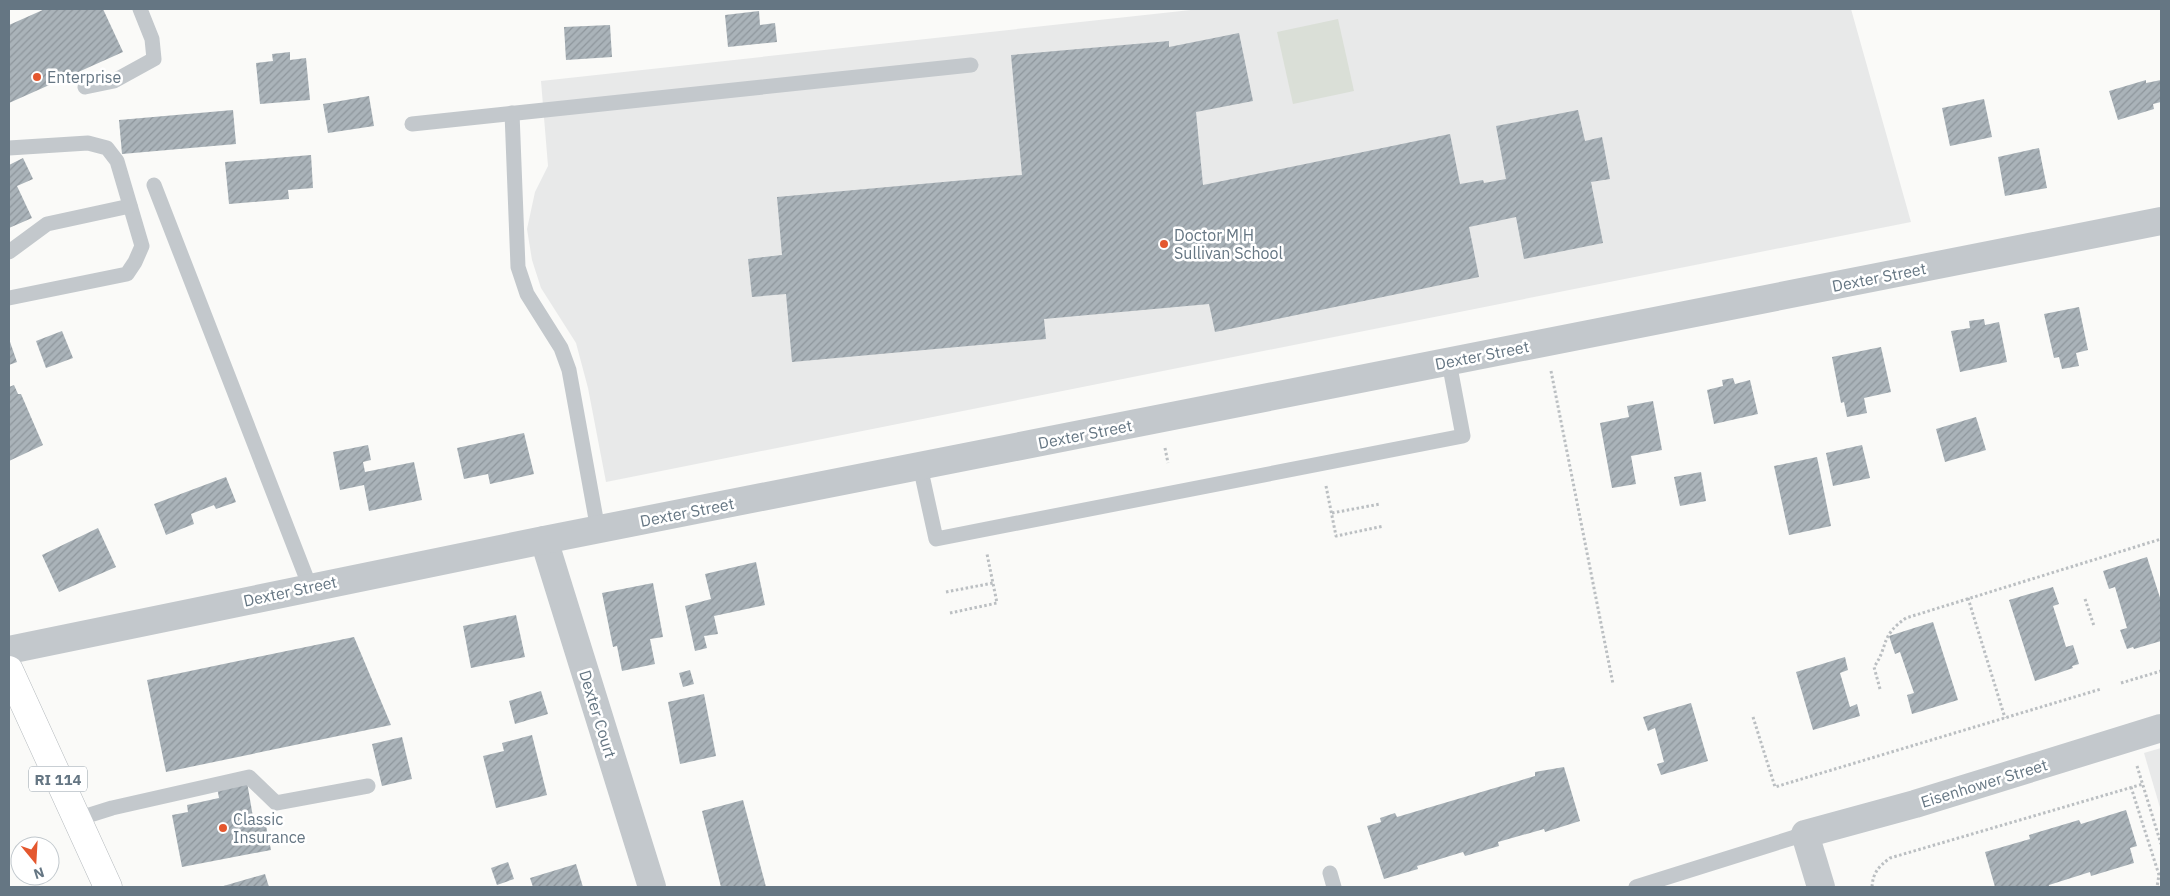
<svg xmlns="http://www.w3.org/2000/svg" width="2170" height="896" font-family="'IBM Plex Sans',sans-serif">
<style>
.built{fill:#e8e9e9}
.grass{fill:#dadfd7}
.building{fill:url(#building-hatch)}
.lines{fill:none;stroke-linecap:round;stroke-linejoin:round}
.primary-casing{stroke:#b5babe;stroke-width:29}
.path{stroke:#bbbfc2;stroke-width:3;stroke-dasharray:2.5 2.5;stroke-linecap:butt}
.service{stroke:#c3c8cc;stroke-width:15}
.minor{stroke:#c3c8cc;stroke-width:28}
.primary{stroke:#fff;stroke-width:28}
.poi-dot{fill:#e4572e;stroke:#fff;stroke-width:2}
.labels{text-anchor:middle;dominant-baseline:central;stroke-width:5;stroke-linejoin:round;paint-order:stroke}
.shield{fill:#fff;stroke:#939fa8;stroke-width:1}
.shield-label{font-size:15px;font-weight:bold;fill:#657683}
.poi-label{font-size:16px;fill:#657683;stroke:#fff;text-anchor:start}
.street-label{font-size:16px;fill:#657683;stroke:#fff}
</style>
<defs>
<pattern id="building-hatch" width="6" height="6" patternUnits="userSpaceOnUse" patternTransform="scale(1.25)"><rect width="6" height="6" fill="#aab3b9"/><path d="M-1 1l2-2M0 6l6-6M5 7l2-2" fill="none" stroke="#8e969c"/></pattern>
</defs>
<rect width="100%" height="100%" fill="#fafaf8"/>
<g class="built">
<polygon points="1200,9 1851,9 1911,222 606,482 588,388 576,343 541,288 532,260 527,229 535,192 548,166 541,81"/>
<polygon points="2161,748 2161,811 2144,753"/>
</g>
<polygon class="grass" points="1338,19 1354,91 1293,104 1277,32"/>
<g class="building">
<polygon points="45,9 103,9 123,52 9,103 9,25"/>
<polygon points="759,11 760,25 775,23 777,42 728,47 725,15"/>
<polygon points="610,25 612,57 566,60 564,27"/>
<polygon points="1239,33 1253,101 1196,112 1203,185 1450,134 1460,184 1483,180 1484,183 1506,179 1496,126 1578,110 1585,141 1602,137 1610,179 1591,182 1603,243 1524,259 1516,217 1469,227 1479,277 1215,332 1209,304 1044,319 1046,339 792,362 786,294 752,297 748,259 782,255 777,197 1022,175 1011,55 1169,41 1169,47"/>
<polygon points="290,52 290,60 306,58 310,100 260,104 256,63 273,61 272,54"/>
<polygon points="2146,80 2146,83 2161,80 2161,102 2153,104 2154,109 2118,120 2109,91"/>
<polygon points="369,96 374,126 328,133 323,104"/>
<polygon points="1984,99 1992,137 1950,146 1942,108"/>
<polygon points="233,110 236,144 122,154 119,120"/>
<polygon points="2039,148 2047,188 2005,196 1998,157"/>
<polygon points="311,155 313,188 288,190 289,199 229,204 225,162"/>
<polygon points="23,158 33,179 17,186 32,218 9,228 9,165"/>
<polygon points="2079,307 2088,350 2076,353 2079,366 2062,369 2059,357 2054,358 2044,314"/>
<polygon points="1984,319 1985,325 1999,322 2007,362 1960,372 1951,331 1970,328 1969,321"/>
<polygon points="62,331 73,358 46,368 36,341"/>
<polygon points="9,339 17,362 9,365"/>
<polygon points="1881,347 1891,392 1864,398 1867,413 1847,417 1844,402 1841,403 1832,357"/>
<polygon points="1733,378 1735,384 1750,380 1758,414 1714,424 1707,390 1723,386 1722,380"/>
<polygon points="14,385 18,394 21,394 43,445 9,461 9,387"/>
<polygon points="1653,401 1662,450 1631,456 1636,484 1612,488 1600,423 1629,417 1627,406"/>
<polygon points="1976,417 1986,450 1945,462 1936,429"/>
<polygon points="524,433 534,474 490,484 488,474 464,479 457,448"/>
<polygon points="368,445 371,460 363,462 365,472 414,462 422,500 369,511 364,485 340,490 333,452"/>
<polygon points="1862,445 1870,478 1833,486 1826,453"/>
<polygon points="1817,457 1831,526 1789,535 1774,466"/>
<polygon points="1701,472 1706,501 1680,506 1674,477"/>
<polygon points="226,477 236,502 216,509 214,505 191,514 194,524 166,535 154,504"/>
<polygon points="98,528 116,567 59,592 42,555"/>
<polygon points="2147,557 2161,601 2161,641 2134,649 2133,647 2127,649 2120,630 2127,628 2115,587 2109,589 2103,571"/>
<polygon points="756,562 765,605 714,616 718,634 704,636 707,648 695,651 685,606 711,599 705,574"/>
<polygon points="653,583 663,637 650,639 655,664 622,671 617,646 613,647 602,593"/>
<polygon points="2053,587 2059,604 2053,606 2066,647 2073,645 2079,664 2072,666 2073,668 2035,681 2009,600"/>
<polygon points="516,615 525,657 471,668 463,626"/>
<polygon points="1933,622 1958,700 1912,714 1907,695 1914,693 1900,652 1895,654 1889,636"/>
<polygon points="354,637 391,725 166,772 147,680"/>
<polygon points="1845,657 1848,670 1840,673 1850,707 1857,704 1860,716 1813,730 1796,672"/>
<polygon points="690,670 694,684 683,687 679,673"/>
<polygon points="541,691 548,714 515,724 509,701"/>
<polygon points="704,694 716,756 680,764 668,702"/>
<polygon points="1691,703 1708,761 1661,775 1657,764 1664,762 1655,728 1648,731 1643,717"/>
<polygon points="532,735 547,795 496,808 483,756 504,751 502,743"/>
<polygon points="402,737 412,779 382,786 372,744"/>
<polygon points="1564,767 1580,821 1545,832 1544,829 1498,842 1499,846 1465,856 1463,852 1417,866 1418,869 1384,879 1367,826 1381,822 1380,818 1395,813 1397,817 1535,776 1535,772"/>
<polygon points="247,782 254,823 265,821 271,850 182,867 172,815 188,812 187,805 219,798 217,787"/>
<polygon points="743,800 766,887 721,887 702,811"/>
<polygon points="2126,810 2137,846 2130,848 2134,863 2091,876 2090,872 2049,885 2049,887 1995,887 1985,852 2030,839 2029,835 2079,820 2081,824"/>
<polygon points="508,862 514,879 497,885 491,868"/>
<polygon points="576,864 583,887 533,887 530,878"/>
<polygon points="265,874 269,887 220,887"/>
</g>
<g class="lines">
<defs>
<polyline id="primary" points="9,670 108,887"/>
</defs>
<use href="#primary" class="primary-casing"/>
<g class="path">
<polyline points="1551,371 1613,684"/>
<polyline points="1165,448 1168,463"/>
<polyline points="1326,486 1336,536 1384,526"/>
<polyline points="1332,513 1380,504"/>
<polyline points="946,592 993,583"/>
<polyline points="1968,598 2005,718"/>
<polyline points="2085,599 2094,626"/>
<polyline points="950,613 997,603 987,554"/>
<polyline points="2121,683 2161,671"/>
<path d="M1880,689L1874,667C1889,646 1879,637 1906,618L2161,539"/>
<polyline points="1753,717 1775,787 2101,689"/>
<polyline points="2137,766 2161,844"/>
<polyline points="2131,787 2159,875 2157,887"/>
<path d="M1872,887C1873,873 1878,867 1890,858L2143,784"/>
</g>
<g class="service">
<polyline points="85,87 114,81 154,59 152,39 140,9"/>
<polyline points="512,113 518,267 527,294 561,348 569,370 598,530"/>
<polyline points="412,124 971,65"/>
<polyline points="9,148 88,143 107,148 117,161 142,246 135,262 127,274 9,298"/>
<polyline points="154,185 310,587"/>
<polyline points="9,252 47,224 130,206"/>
<polyline points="920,466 936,539 1463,436 1449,362"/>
<polyline points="77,819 112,808 249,777 276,803 368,786"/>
<polyline points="1330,873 1334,887"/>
<polyline points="1636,887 1805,834"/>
</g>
<g class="minor">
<polyline points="544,540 652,887"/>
<polyline points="9,650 544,540 2161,221"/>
<polyline points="1821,887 1805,834 1915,804 2161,728"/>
</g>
<use href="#primary" class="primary"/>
</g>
<g class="poi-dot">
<circle cx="37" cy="77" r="5"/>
<circle cx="1164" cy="244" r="5"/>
<circle cx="223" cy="828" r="5"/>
</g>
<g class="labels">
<rect class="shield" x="29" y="766.5" width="58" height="25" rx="4"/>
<g class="shield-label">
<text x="58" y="779">RI 114</text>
</g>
<g class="poi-label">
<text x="47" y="77">Enterprise</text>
<text x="1174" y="235">Doctor M H<tspan x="1174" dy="18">Sullivan School</tspan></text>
<text x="233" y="819">Classic<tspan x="233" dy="18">Insurance</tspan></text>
</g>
<g class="street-label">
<text transform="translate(1879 277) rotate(-11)">Dexter Street</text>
<text transform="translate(1482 355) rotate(-11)">Dexter Street</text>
<text transform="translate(1085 434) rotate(-11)">Dexter Street</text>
<text transform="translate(687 512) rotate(-11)">Dexter Street</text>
<text transform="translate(290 591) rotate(-12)">Dexter Street</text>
<text transform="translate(598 714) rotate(73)">Dexter Court</text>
<text transform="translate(1984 783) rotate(-17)">Eisenhower Street</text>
</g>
</g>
<rect width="2170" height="896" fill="none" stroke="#657683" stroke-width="20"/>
<g transform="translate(35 861) rotate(162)"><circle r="24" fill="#ffffff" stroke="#c1c8cd"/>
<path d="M0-4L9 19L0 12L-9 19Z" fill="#e4572e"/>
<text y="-8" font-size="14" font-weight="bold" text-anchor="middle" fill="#657683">N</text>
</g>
</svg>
